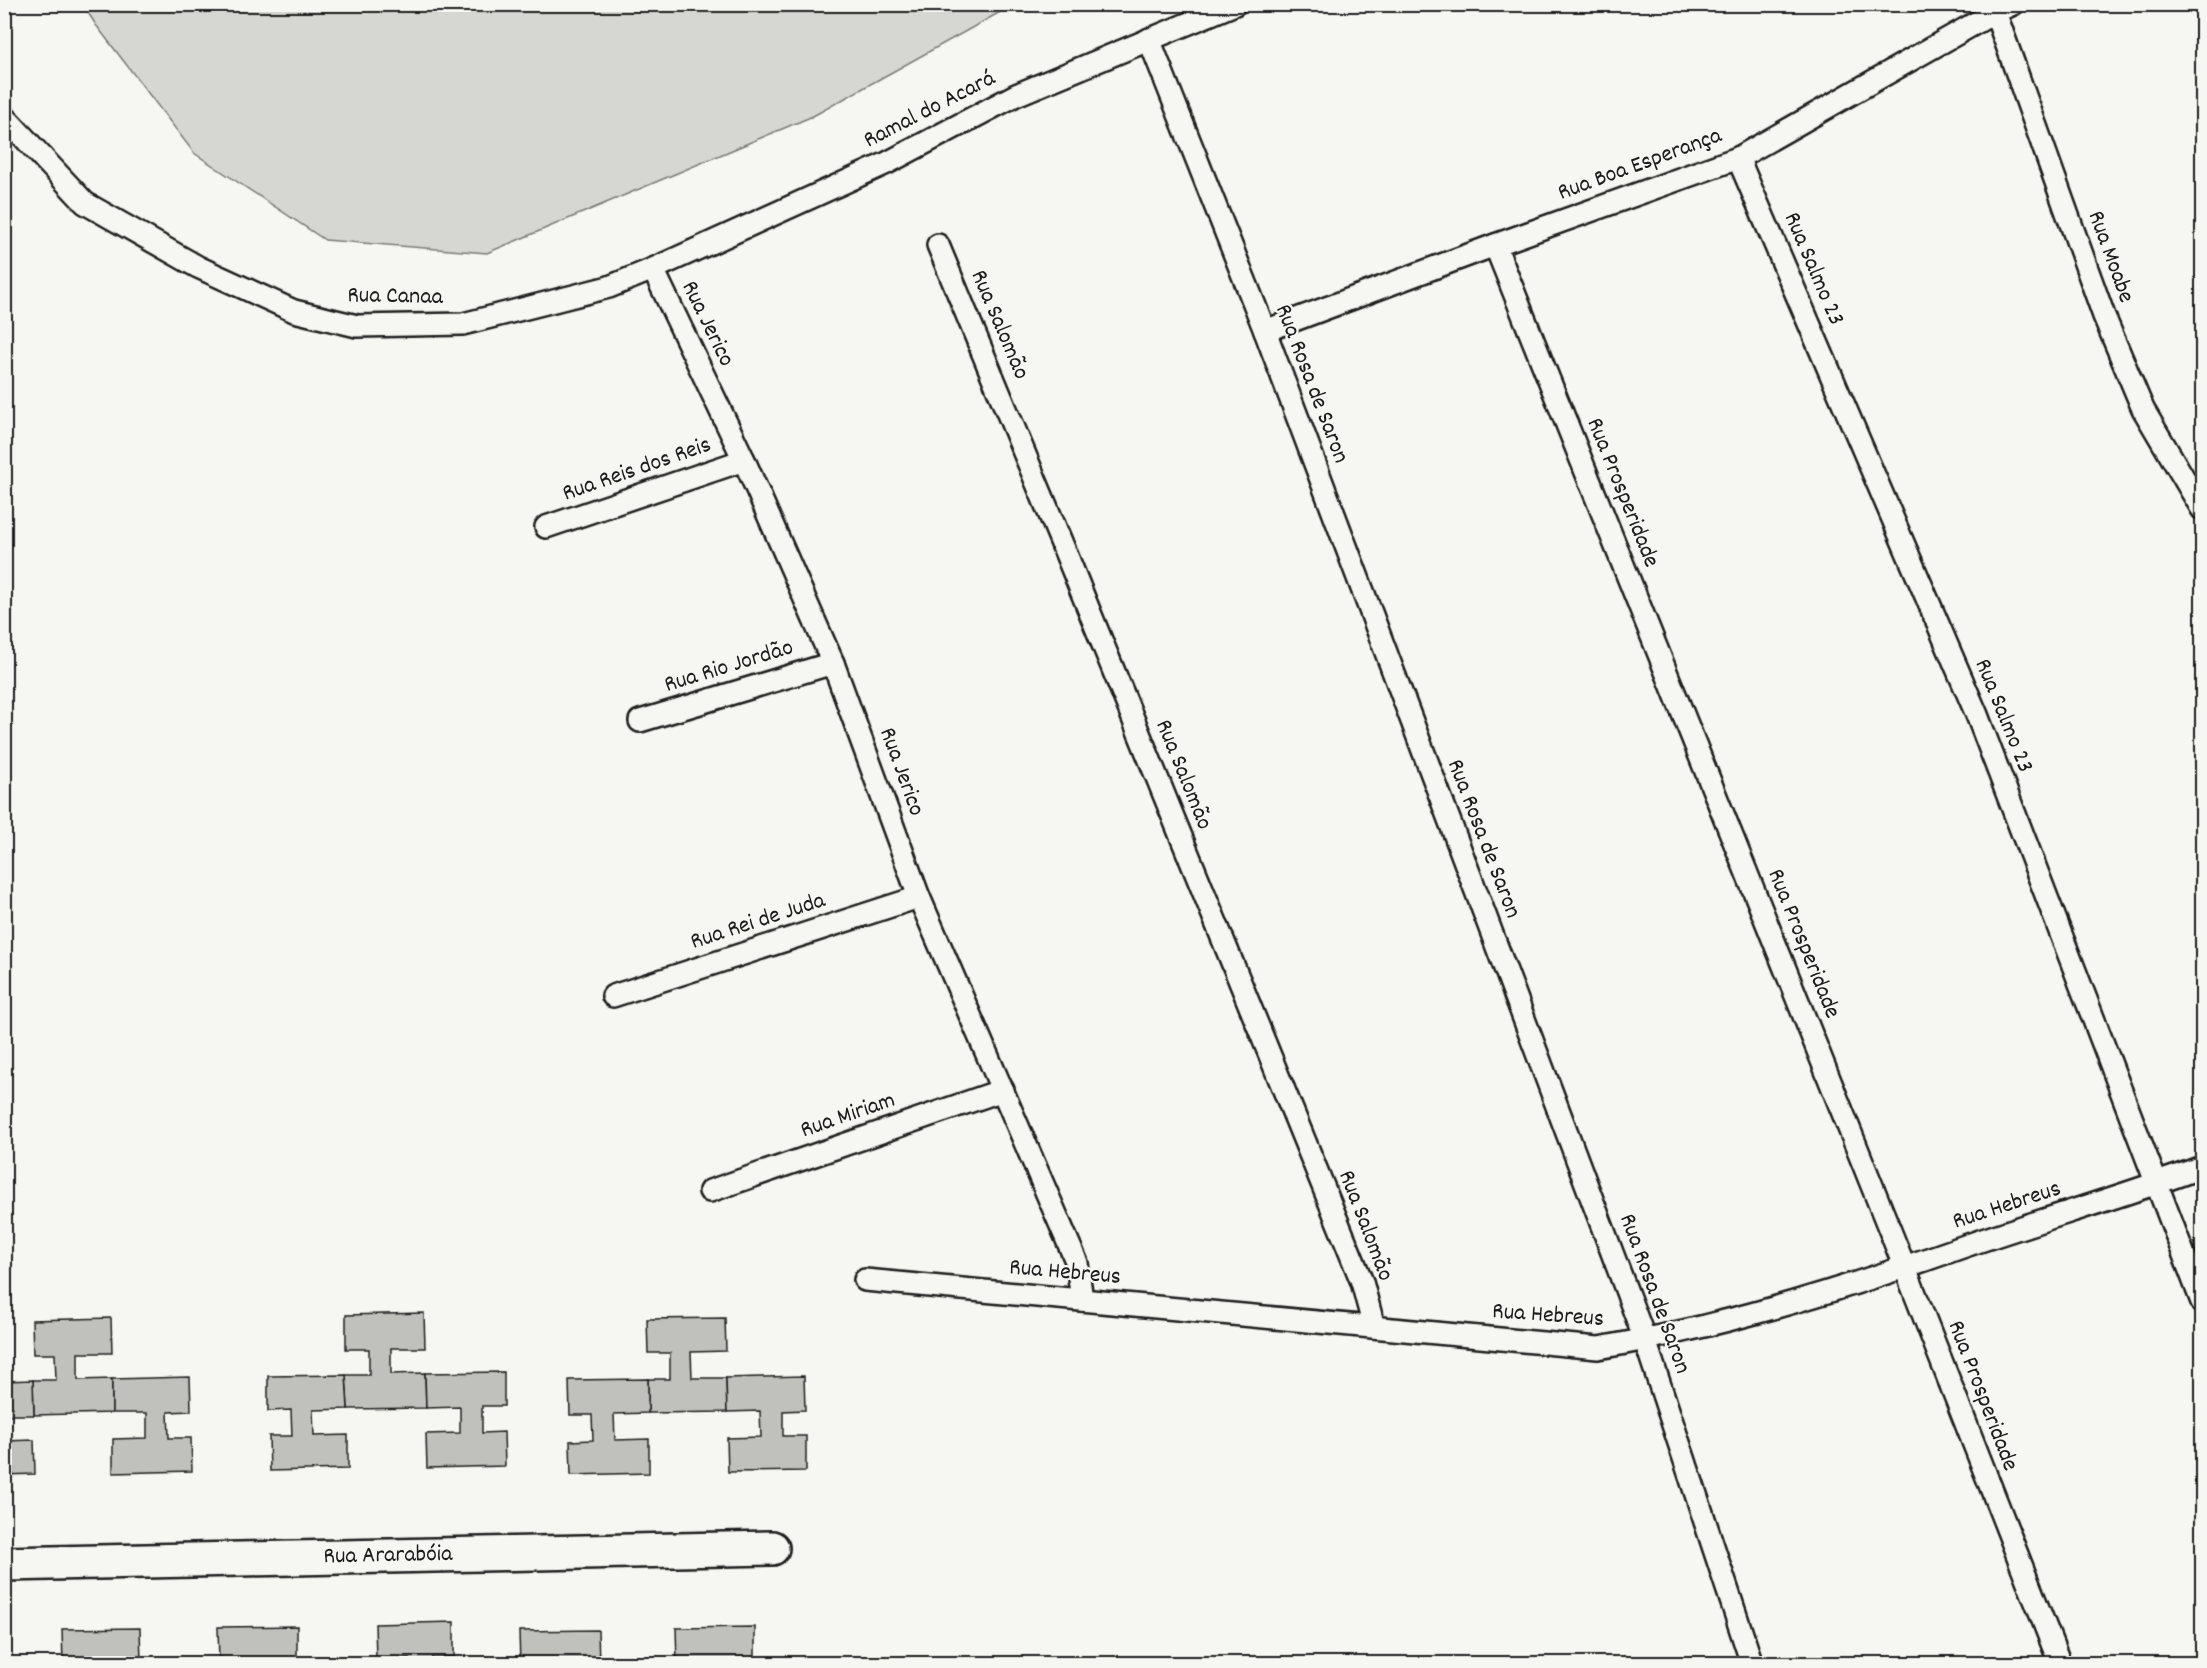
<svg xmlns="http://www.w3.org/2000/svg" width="2207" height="1668" font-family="Dekko,sans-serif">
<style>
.green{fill:#d6d6d2;stroke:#797977;stroke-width:1.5}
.building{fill:#c0c0bd;stroke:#1c1c1c;stroke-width:1.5}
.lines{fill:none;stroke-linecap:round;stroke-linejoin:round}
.lane-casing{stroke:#1c1c1c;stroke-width:26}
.street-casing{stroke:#1c1c1c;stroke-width:38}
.lane{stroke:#f6f6f2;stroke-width:21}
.street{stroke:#f6f6f2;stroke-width:33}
.labels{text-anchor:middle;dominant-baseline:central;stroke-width:4.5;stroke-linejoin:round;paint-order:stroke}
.street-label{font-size:24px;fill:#1c1c1c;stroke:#f6f6f2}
</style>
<rect width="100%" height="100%" fill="#f6f6f2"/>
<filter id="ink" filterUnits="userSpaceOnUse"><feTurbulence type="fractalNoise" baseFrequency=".0167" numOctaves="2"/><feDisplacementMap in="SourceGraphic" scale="12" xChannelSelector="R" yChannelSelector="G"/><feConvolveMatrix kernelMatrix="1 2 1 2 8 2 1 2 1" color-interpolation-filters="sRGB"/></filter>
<g filter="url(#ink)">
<polygon class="green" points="83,5 1013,5 813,116 487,253 325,240 194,153 96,25"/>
<g class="building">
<polygon points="424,1313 425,1348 391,1348 391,1374 425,1373 426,1408 348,1409 346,1375 369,1375 369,1349 346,1349 346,1315"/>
<polygon points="111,1318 112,1353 78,1353 78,1380 112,1379 112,1413 34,1415 33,1380 56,1380 55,1354 33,1354 32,1320"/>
<polygon points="725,1318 726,1351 691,1352 692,1378 726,1378 727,1412 648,1413 648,1379 670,1379 670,1353 648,1353 647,1319"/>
<polygon points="504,1372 504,1406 482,1406 482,1433 504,1432 505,1466 427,1468 426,1434 460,1433 460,1407 426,1408 425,1373"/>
<polygon points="346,1375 348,1409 313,1410 314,1436 348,1435 348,1469 270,1471 269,1436 292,1436 291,1410 268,1411 268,1376"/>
<polygon points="804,1376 805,1410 783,1411 783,1436 806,1436 806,1471 728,1472 727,1438 761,1437 760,1411 727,1412 726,1378"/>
<polygon points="190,1377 191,1411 168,1412 169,1438 191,1438 192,1471 113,1473 113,1439 147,1438 147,1413 112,1413 112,1379"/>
<polygon points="648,1379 648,1413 614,1414 615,1440 649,1439 649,1473 571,1475 570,1441 593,1440 592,1415 570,1415 569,1380"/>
<polygon points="33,1380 34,1415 4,1415 4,1381"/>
<polygon points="34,1440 35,1474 4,1475 4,1441"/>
<polygon points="454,1622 454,1657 432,1657 432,1664 410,1664 410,1658 376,1659 375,1624"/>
<polygon points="297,1626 297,1660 263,1661 263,1664 219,1661 218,1627"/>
<polygon points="755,1627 755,1661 733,1661 733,1664 677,1662 676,1628"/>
<polygon points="140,1628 141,1662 63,1664 62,1629"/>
<polygon points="598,1630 599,1664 520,1664 519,1631"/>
</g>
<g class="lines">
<defs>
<g id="lane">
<polyline points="1995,12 2104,316 2143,409 2202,509"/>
<polyline points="1149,39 1265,331 1645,1340 1752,1664"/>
<polyline points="4,116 85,203 198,267 294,311 357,326 463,324 609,287 653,269 887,163 1016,95 1235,4"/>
<polyline points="1738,158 1977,715 2202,1302"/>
<polyline points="938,245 1067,556 1362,1282 1374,1327"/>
<polyline points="1495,245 1905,1268 2060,1664"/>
<polyline points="653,269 744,460 833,663 919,897 1077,1263 1082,1300"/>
<polyline points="1265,331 1495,245 1738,158 1995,12 2013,4"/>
<polyline points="546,527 744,460"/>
<polyline points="640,721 833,663"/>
<polyline points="613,996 919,897"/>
<polyline points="710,1191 1003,1090"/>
<path d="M865,1280L1598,1348C1717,1328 1834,1292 1948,1252C2032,1222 2119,1198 2202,1167"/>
</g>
<g id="street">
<path id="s1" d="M4,1564L772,1548"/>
</g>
</defs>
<use href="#lane" class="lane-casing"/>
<use href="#street" class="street-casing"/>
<use href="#lane" class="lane"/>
<use href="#street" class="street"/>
</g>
</g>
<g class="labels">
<g class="street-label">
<text transform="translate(930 110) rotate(-27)">Ramal do Acará</text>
<text transform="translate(1640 165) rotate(-20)">Rua Boa Esperança</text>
<text transform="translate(2110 257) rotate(70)">Rua Moabe</text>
<text transform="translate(1813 269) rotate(67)">Rua Salmo 23</text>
<text transform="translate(395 297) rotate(1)">Rua Canaa</text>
<text transform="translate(707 324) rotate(64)">Rua Jerico</text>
<text transform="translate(999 325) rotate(67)">Rua Salomão</text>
<text transform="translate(1311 384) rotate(69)">Rua Rosa de Saron</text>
<text transform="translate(637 470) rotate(-19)">Rua Reis dos Reis</text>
<text transform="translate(1622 493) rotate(68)">Rua Prosperidade</text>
<text transform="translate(729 667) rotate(-17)">Rua Rio Jordão</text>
<text transform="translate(2003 716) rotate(68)">Rua Salmo 23</text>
<text transform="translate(901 772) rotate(70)">Rua Jerico</text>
<text transform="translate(1183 775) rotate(68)">Rua Salomão</text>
<text transform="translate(1483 839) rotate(69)">Rua Rosa de Saron</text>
<text transform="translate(758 922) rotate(-18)">Rua Rei de Juda</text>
<text transform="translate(1803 944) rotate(68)">Rua Prosperidade</text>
<text transform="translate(848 1116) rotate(-19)">Rua Miriam</text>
<text transform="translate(2007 1206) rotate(-18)">Rua Hebreus</text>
<text transform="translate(1365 1226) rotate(69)">Rua Salomão</text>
<text transform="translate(1065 1273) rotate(5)">Rua Hebreus</text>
<text transform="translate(1654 1294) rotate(70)">Rua Rosa de Saron</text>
<text transform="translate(1548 1316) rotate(4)">Rua Hebreus</text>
<text transform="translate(1982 1396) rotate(69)">Rua Prosperidade</text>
<text stroke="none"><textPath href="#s1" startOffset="384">Rua Ararabóia</textPath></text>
</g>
</g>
<rect width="2207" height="1668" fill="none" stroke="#f6f6f2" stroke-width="24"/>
<rect x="12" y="12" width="2183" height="1644" fill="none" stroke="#1c1c1c" stroke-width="2" filter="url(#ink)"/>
</svg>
